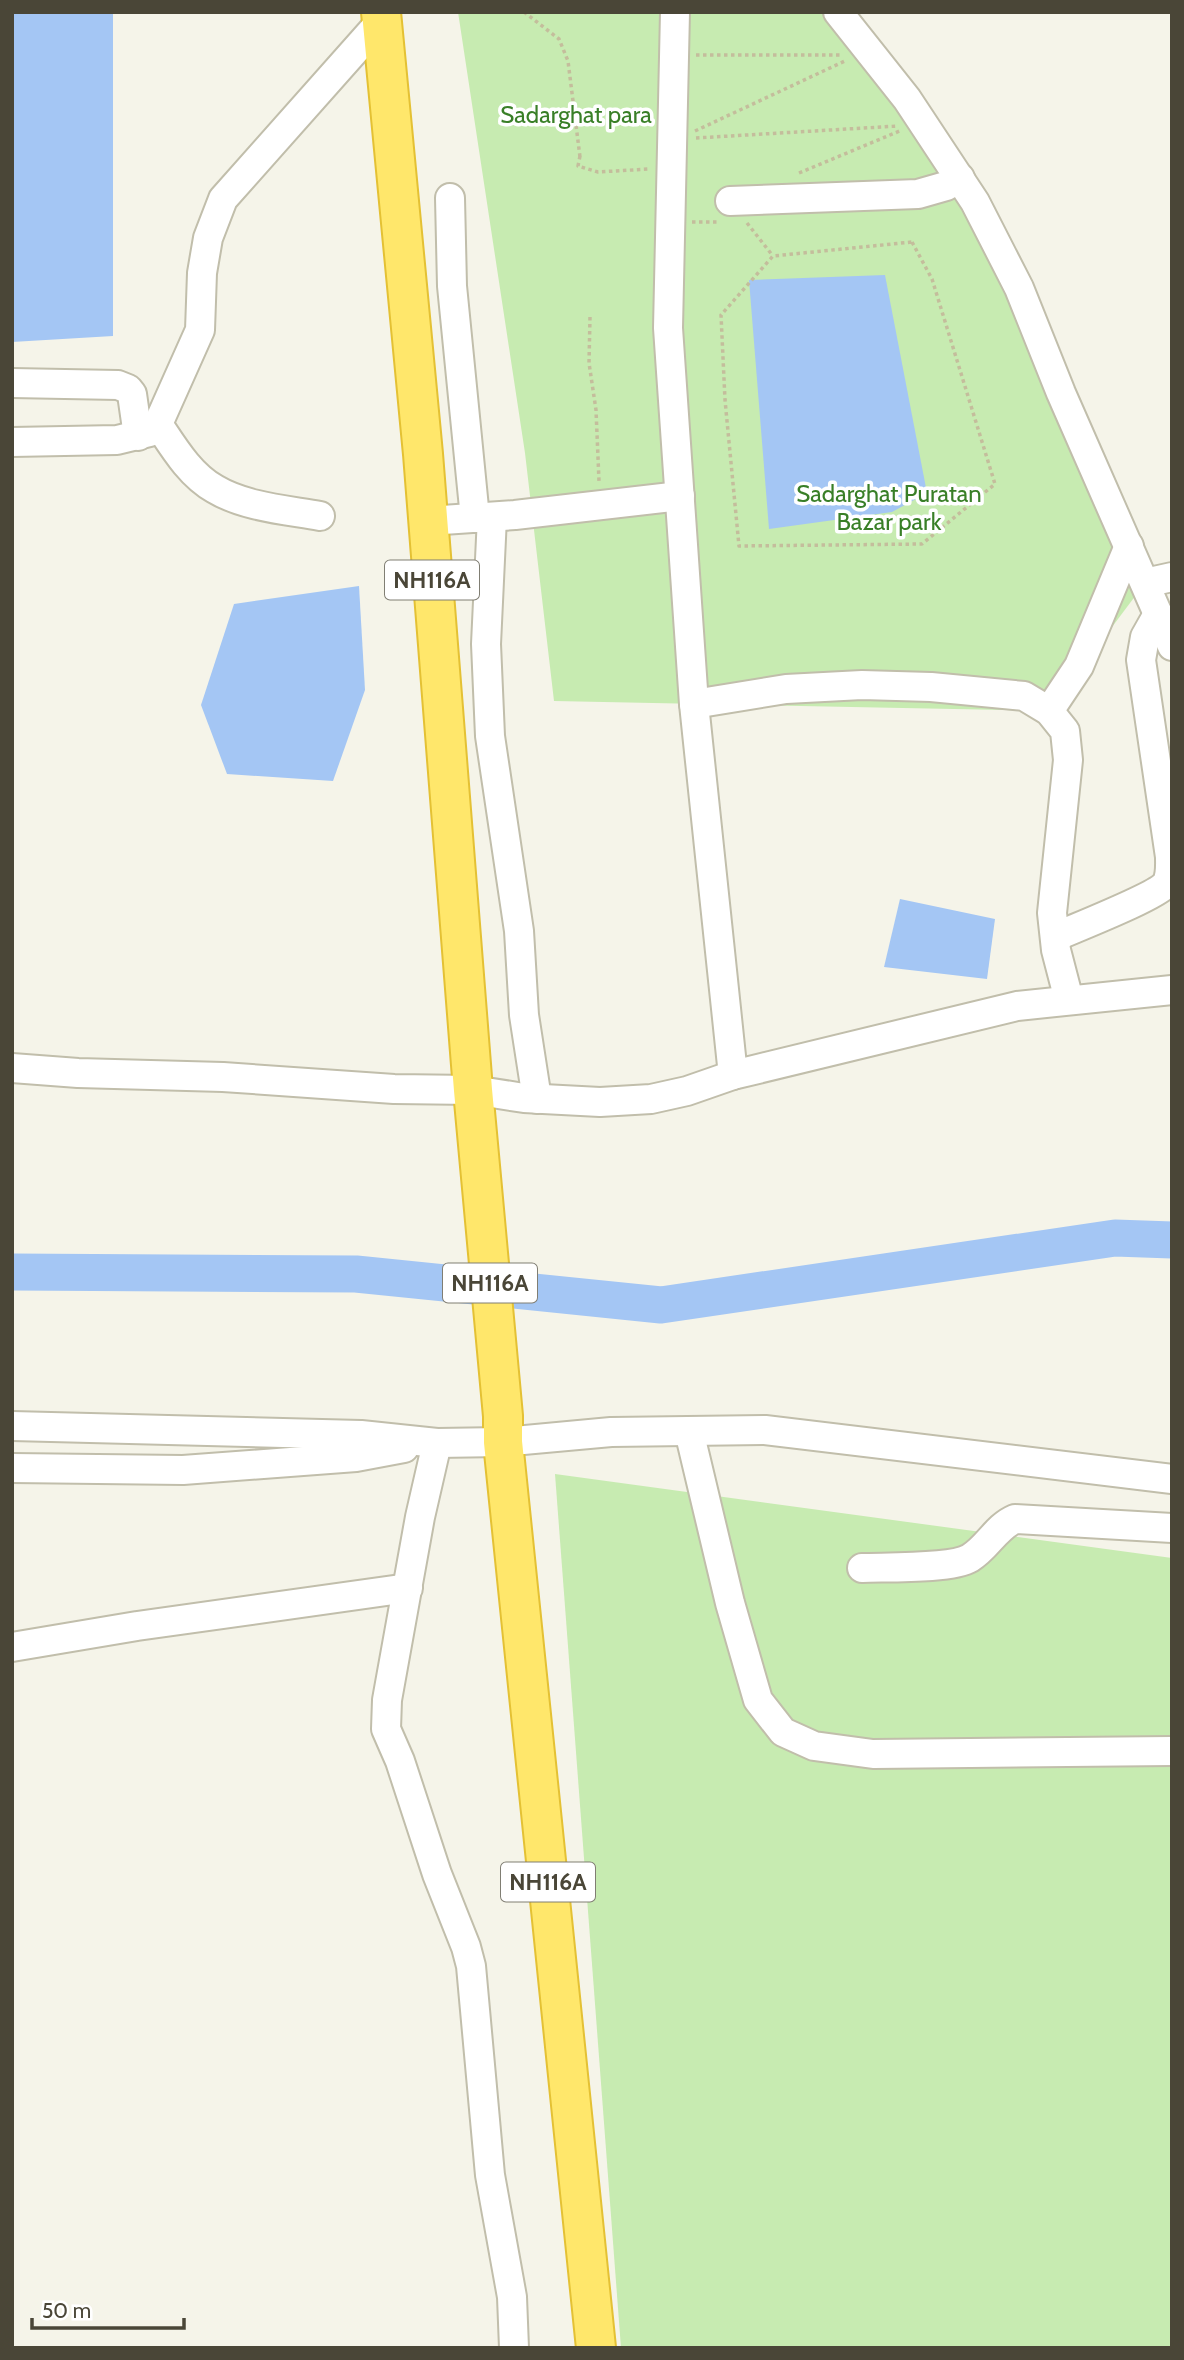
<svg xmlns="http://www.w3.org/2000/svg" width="1184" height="2360" font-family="Cabin,sans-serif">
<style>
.green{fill:#c7ebb1}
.water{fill:#a4c6f4}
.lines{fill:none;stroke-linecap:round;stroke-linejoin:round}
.river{stroke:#a4c6f4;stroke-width:37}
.minor-casing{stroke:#c1beab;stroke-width:32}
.highway-casing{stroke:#e4c134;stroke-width:42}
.path{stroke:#c4bd9c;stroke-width:3.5;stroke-dasharray:3.5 3.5;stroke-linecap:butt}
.minor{stroke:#fff;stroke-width:28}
.highway{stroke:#ffe76b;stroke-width:38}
.labels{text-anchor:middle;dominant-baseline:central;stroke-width:7;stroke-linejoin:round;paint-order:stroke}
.shield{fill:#fff;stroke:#807e73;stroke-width:2}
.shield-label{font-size:23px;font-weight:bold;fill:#4a4637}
.park-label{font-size:24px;fill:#397f27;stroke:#fff}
</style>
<rect width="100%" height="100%" fill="#f5f4e9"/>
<g class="green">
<polygon points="458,12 823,12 960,178 1145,583 1049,711 554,701 525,453"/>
<polygon points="555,1474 1172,1558 1172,2348 621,2348"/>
</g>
<g class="water">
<polygon points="12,12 113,12 113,336 12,342"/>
<polygon points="885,275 927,493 892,512 769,529 749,280"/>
<polygon points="359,586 365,690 333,781 227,774 201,705 234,604"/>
<polygon points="900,899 995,919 987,979 884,967"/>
</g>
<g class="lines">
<polyline class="river" points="12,1272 356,1274 661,1305 1115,1238 1172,1240"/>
<defs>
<g id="minor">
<polyline points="675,12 668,328 694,704 733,1075"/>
<polyline points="838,12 907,99 975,202 1019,288 1061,393 1172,646"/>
<polyline points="450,198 452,286 475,518"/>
<polyline points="730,201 918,194 946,186 960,178"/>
<polyline points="12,383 118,385 128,389 132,394 138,436"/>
<path d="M158,424C174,448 190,475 215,489C245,507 287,510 320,516"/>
<polyline points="12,442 117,440 150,432 158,424 200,330 202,273 208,238 223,199 382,20"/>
<polyline points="492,517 486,644 490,736 519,931 524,1015 537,1099"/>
<polyline points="428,521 515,515 680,496"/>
<polyline points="1145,583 1172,577"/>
<polyline points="694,704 786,689 862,685 931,687 1024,696 1049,711 1065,731 1068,760 1052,913 1056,950 1069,1000"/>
<polyline points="1049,711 1079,666 1129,546"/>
<path d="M1055,937C1075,928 1155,897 1166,884C1171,876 1170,866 1170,857L1141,660L1145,637L1158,614"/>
<polyline points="12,1068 78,1073 223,1077 394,1089 473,1090 524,1098 600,1102 651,1099 687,1091 733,1075 1017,1006 1172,990"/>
<polyline points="12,1426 361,1435 437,1443 503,1442 611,1432 765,1430 1172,1479"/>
<polyline points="689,1431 730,1603 758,1700 783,1732 814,1746 873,1754 1172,1751"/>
<polyline points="437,1443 420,1517 387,1700 386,1729 400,1761 437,1874 466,1947 471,1966 490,2175 512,2297 514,2348"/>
<polyline points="12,1468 183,1470 356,1457 404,1448"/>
<path d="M862,1568C886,1567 952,1569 970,1558C988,1547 996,1527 1015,1519L1172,1528"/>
<polyline points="12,1647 137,1626 408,1588"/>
</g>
<polyline id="highway" points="381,12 423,454 473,1090 503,1416 503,1442 596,2348"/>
</defs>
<use href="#minor" class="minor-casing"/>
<use href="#highway" class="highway-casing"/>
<g class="path">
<polyline points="524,12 559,39 568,61 580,157"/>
<polyline points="696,55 842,55"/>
<polyline points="695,131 847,60"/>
<polyline points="696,138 898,126"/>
<polyline points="580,156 578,166 598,172 649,169"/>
<polyline points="799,173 902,130"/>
<polyline points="692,222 719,222"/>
<polyline points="747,223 773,256"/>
<polygon points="912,242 932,279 995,484 922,544 739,546 725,400 721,315 773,256"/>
<polyline points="590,317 589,363 596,410 599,481"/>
</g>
<use href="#minor" class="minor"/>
<use href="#highway" class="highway"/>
</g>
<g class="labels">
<g class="shield">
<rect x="385" y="560.5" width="94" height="39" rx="5"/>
<rect x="443" y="1263.5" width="94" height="39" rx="5"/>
<rect x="501" y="1862.5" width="94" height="39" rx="5"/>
</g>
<g class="shield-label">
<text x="432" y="580">NH116A</text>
<text x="490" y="1283">NH116A</text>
<text x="548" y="1882">NH116A</text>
</g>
<g class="park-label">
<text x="576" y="114">Sadarghat para</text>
<text x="889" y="493">Sadarghat Puratan<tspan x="889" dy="28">Bazar park</tspan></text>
</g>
</g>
<rect width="1184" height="2360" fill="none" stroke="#4a4637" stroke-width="28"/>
<path d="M32 2318v10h152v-10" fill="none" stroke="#4a4637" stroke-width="3.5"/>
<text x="42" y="2318" font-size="21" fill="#4a4637" stroke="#ffffff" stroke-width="5" paint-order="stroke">50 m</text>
</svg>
